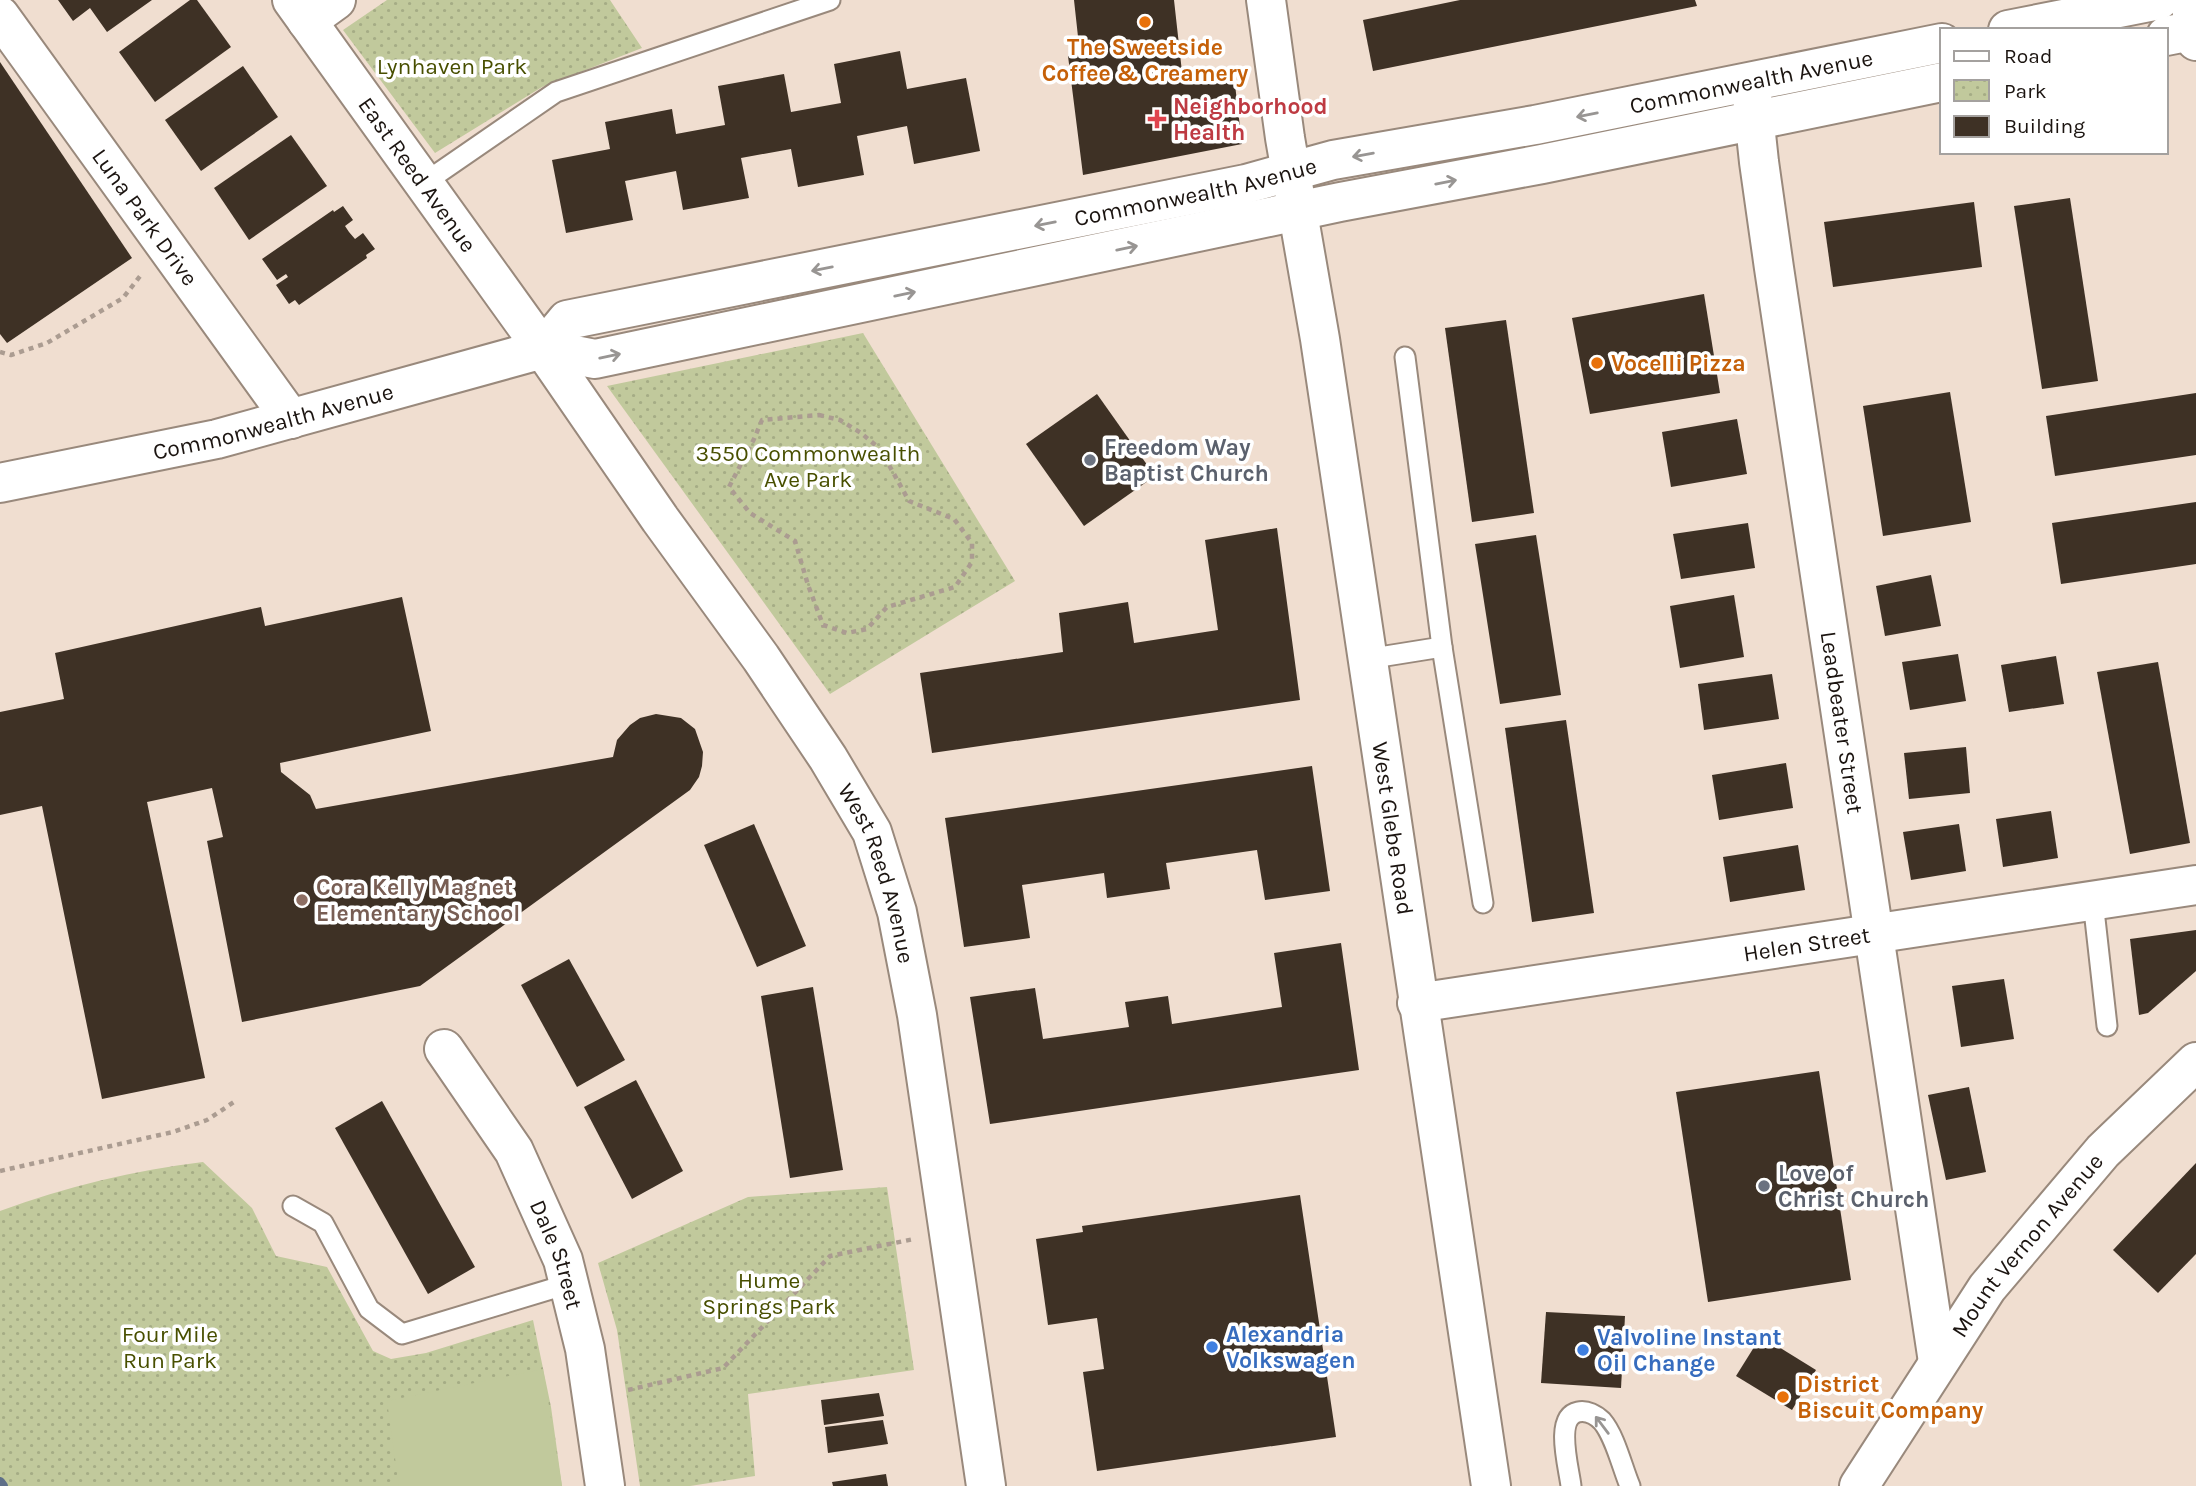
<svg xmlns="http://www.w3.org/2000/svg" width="2196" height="1486" font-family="Karla,sans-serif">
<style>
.park{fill:url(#park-dots)}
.garden{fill:#c1c99c}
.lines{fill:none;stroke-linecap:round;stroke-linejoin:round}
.stream{stroke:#5e6f88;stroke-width:10}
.building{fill:#3e3125}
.service-casing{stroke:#99897c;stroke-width:23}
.minor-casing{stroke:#99897c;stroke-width:42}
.tertiary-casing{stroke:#99897c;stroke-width:42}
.secondary-casing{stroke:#99897c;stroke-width:42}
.path{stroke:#ab9c91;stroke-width:4.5;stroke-dasharray:5 5;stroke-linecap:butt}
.service{stroke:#fff;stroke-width:19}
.minor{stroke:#fff;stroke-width:38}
.tertiary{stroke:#fff;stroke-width:38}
.secondary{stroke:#fff;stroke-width:38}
.oneway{stroke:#989593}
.food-dot{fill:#e8710a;stroke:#fff;stroke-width:2.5}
.health-dot{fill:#e0444e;stroke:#fff;stroke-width:2.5}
.worship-dot{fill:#6b7280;stroke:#fff;stroke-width:2.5}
.education-dot{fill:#8d6e63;stroke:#fff;stroke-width:2.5}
.shop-dot{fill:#3f7fe0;stroke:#fff;stroke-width:2.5}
.labels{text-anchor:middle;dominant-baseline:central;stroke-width:7;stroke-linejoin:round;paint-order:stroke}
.food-label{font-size:23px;font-weight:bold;fill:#c56008;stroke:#fff;text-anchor:start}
.park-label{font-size:23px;fill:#484f00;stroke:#fff}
.street-label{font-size:23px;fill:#1b1410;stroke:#fff}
.health-label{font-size:23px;font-weight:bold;fill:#be3a42;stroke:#fff;text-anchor:start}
.worship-label{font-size:23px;font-weight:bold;fill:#5b616d;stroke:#fff;text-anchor:start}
.education-label{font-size:23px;font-weight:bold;fill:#785e54;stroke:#fff;text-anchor:start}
.shop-label{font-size:23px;font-weight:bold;fill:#366cbe;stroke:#fff;text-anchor:start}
</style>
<defs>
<pattern id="park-dots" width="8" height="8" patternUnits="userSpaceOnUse" patternTransform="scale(1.75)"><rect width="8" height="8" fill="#c1c99c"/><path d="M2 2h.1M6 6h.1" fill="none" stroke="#a5ac85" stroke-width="1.8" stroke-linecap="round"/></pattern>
</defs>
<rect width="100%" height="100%" fill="#f0ded0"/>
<g class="park">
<polygon points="387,0 610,0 642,48 542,87 435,153 343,30"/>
<polygon points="863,333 1015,581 830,694 607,386"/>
<path d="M203,1162L252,1208L276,1256L327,1267L373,1351L391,1359L426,1353L533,1320L551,1407L562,1486H0V1211C66,1187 134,1170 203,1162Z"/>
<polygon points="887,1187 914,1370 748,1394 755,1476 690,1486 640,1486 617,1330 598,1263 748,1197"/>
</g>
<polygon class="garden" points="543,1369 562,1486 399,1486 387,1401"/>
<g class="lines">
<polyline class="stream" points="0,1482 3,1486"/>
</g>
<g class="building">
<polygon points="58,0 152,0 107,32 90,8 73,21"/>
<polygon points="190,0 197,0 231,47 155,102 119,52"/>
<polygon points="1074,0 1174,0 1183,81 1234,76 1242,144 1083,175 1068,56 1080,55"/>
<polygon points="1460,0 1695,0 1697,6 1373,71 1363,20"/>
<polygon points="900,51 907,89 966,78 980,151 914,164 907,126 857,136 864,175 798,187 791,149 741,158 749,198 683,210 676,171 625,181 633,220 566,233 552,160 610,149 605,122 672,109 676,134 725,125 718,86 784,74 791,112 841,103 834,64"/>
<polygon points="0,62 132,258 7,343 0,334"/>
<polygon points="243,66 278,117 201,171 165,120"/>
<polygon points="291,135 327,186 249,240 214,188"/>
<polygon points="2070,198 2098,381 2042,389 2014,206"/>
<polygon points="1974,202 1982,267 1833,287 1824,222"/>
<polygon points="343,206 353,220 345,226 349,232 355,239 363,233 375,249 366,255 367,258 299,305 295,300 289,304 276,285 288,277 286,274 277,280 262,259 333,210 334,212"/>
<polygon points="1704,294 1720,393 1590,414 1572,318"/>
<polygon points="1506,320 1534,513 1472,522 1445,328"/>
<polygon points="1950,392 1971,522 1883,536 1863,406"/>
<polygon points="2196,393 2196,455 2055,476 2046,416"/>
<polygon points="1097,394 1155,476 1084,526 1026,444"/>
<polygon points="1737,419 1747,474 1671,487 1662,432"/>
<polygon points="2196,502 2196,564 2061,584 2052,523"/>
<polygon points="1748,523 1755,568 1681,579 1673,534"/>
<polygon points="1277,528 1300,700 932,753 920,673 1063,652 1059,613 1128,602 1134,643 1218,630 1205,540"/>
<polygon points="1536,535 1561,695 1500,704 1475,544"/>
<polygon points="1931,575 1941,626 1885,636 1876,586"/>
<polygon points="1734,595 1744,657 1680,668 1670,606"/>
<polygon points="402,597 431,731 280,763 281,772 310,795 316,809 613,757 617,740 630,725 640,718 656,714 681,718 695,729 703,752 702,766 699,777 690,790 420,986 242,1022 207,841 223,837 212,788 147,802 205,1078 102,1099 42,806 0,815 0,712 64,699 55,653 261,607 265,626"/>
<polygon points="1958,654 1966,701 1910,710 1902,662"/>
<polygon points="2056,656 2064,704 2009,712 2001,665"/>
<polygon points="2158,662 2190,843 2130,854 2097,672"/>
<polygon points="1772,674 1779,719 1704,730 1698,684"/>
<polygon points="1566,720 1594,913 1532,922 1505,728"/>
<polygon points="1966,747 1970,793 1909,799 1904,753"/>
<polygon points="1786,763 1793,808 1719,820 1712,775"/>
<polygon points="1312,766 1330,891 1265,900 1257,850 1166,863 1170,889 1107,898 1104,873 1022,885 1030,938 964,947 945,818"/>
<polygon points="2051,811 2058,858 2003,867 1996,819"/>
<polygon points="754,824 806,946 757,967 704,845"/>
<polygon points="1959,824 1966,871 1911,880 1903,832"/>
<polygon points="1798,845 1805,890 1730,902 1723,857"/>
<polygon points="2196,930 2196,971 2148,1013 2139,1015 2130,939"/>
<polygon points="1341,943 1359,1070 990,1124 970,997 1035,988 1043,1039 1129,1027 1125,1002 1168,996 1172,1024 1282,1007 1274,953"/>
<polygon points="569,959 625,1060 577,1087 521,985"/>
<polygon points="2004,979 2014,1039 1961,1047 1952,986"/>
<polygon points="813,987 843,1170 790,1178 761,996"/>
<polygon points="1819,1071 1851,1280 1708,1302 1676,1092"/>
<polygon points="636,1080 683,1171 632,1199 584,1107"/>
<polygon points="1969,1087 1986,1172 1946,1180 1928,1095"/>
<polygon points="382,1101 475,1267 428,1294 335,1128"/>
<polygon points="2196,1163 2196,1254 2158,1293 2113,1250"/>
<polygon points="1300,1195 1336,1437 1097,1471 1083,1372 1104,1369 1097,1318 1048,1325 1036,1239 1083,1232 1082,1226"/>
<polygon points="1546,1312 1625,1316 1621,1388 1541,1383"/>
<polygon points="1761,1336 1816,1370 1792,1410 1736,1376"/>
<polygon points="879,1393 884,1416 824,1425 821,1400"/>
<polygon points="883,1420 888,1444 828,1453 825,1427"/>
<polygon points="886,1474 888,1486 833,1486 832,1482"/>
</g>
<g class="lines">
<defs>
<g id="service">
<polyline points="424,183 556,92 830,0"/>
<polyline points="1405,357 1442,647"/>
<polyline points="1367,659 1442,647 1483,903"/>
<polyline points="2093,901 2107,1026"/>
<polyline points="293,1206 323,1223 369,1309 402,1334 568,1284"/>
<path d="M1571,1486C1569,1468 1554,1417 1578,1412C1587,1410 1596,1415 1602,1421C1615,1436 1622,1467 1630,1486"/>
</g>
<g id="minor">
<polyline points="2190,0 2196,41"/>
<path id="s1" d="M0,16L291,419"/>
<polyline points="307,21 336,0"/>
<path id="s2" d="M1751,87L1759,162L1774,268L1938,1362"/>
<path id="s3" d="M0,483L217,439L543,349L660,519L761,658L828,758L872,832L897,912L917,1015L986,1486"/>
<path id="s4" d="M1417,1003L2196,885"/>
<path id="s5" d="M444,1049L514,1151L563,1260L585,1349L605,1486"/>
</g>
<g id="tertiary">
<path id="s6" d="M292,0L543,349"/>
<polyline points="2008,30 2159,0"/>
<polyline points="2166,36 2196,30"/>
<path id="s7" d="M543,349L567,320L1246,184L1333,160L1535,125L1942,43"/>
<polyline points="543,349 595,359 1340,202 1542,164 1942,82"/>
</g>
<g id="secondary">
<path id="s8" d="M1266,0L1285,138L1320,339L1491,1486"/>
<path id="s9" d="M1859,1486L1987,1288L2103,1151L2196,1062"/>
</g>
</defs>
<use href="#service" class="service-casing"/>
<use href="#minor" class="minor-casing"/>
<use href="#tertiary" class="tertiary-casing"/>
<use href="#secondary" class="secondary-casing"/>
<g class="path">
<polyline points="0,352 11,355 47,343 123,298 141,275"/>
<polygon points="819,415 840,420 861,433 880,449 909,501 954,519 972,543 972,562 955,587 887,607 867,629 847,633 823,625 808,585 795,541 750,513 729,487 754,439 762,420"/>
<polyline points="0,1171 173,1132 207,1120 234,1102"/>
<polyline points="628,1390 723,1368 830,1256 914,1239"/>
</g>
<use href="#service" class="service"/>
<use href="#minor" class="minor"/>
<use href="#tertiary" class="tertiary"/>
<use href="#secondary" class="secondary"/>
</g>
<defs><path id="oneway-shaft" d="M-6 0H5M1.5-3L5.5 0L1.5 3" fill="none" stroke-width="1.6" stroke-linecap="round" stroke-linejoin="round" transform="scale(1.75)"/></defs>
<g class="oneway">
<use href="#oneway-shaft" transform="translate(1587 115) rotate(169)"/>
<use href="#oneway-shaft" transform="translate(1363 155) rotate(170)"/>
<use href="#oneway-shaft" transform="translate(1446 182) rotate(-11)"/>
<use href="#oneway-shaft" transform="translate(1045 224) rotate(169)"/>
<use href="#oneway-shaft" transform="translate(1127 248) rotate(-12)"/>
<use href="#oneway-shaft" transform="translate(822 269) rotate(169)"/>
<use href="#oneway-shaft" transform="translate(905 294) rotate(-12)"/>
<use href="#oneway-shaft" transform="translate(610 356) rotate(-12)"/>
<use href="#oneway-shaft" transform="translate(1602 1425) rotate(-127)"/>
</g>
<g class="food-dot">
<circle cx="1145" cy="22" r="7"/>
<circle cx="1597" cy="363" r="7"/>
<circle cx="1783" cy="1397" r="7"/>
</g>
<path class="health-dot" d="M1153.5 108.5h7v7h7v7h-7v7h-7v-7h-7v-7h7z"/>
<g class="worship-dot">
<circle cx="1090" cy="460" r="7"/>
<circle cx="1764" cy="1186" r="7"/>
</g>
<circle class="education-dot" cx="302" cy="900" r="7"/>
<g class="shop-dot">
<circle cx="1212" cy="1347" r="7"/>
<circle cx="1583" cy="1350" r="7"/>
</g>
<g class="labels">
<g class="food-label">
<text x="1145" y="47" text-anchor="middle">The Sweetside<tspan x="1145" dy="26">Coffee &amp; Creamery</tspan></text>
<text x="1611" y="363">Vocelli Pizza</text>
<text x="1797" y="1384">District<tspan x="1797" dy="26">Biscuit Company</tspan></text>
</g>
<g class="park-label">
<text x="452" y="66">Lynhaven Park</text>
<text x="808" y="453">3550 Commonwealth<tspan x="808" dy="26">Ave Park</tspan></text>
<text x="769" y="1280">Hume<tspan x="769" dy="26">Springs Park</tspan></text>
<text x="170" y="1334">Four Mile<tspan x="170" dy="26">Run Park</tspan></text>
</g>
<g class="street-label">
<text stroke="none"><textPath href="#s7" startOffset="1246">Commonwealth Avenue</textPath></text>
<text stroke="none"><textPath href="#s6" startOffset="215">East Reed Avenue</textPath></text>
<text stroke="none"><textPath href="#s7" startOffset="679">Commonwealth Avenue</textPath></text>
<text stroke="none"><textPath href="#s1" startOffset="248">Luna Park Drive</textPath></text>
<text stroke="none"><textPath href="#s3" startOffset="280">Commonwealth Avenue</textPath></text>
<text stroke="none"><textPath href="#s2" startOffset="642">Leadbeater Street</textPath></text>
<text stroke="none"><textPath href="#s8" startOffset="838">West Glebe Road</textPath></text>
<text stroke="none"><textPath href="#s3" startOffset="1185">West Reed Avenue</textPath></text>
<text stroke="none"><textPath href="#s4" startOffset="394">Helen Street</textPath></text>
<text stroke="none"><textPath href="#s9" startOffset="294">Mount Vernon Avenue</textPath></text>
<text stroke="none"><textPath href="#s5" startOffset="236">Dale Street</textPath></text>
</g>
<g class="health-label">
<text x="1173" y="106">Neighborhood<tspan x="1173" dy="26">Health</tspan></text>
</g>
<g class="worship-label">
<text x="1104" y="447">Freedom Way<tspan x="1104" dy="26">Baptist Church</tspan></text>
<text x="1778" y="1173">Love of<tspan x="1778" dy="26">Christ Church</tspan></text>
</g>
<g class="education-label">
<text x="316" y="887">Cora Kelly Magnet<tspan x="316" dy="26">Elementary School</tspan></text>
</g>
<g class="shop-label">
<text x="1226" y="1334">Alexandria<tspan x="1226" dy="26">Volkswagen</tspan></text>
<text x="1597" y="1337">Valvoline Instant<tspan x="1597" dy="26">Oil Change</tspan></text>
</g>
</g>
<rect x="1940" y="28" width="228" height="126" fill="#ffffff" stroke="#a4a19f" stroke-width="2"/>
<rect x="1954" y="51" width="35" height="10" fill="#ffffff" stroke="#a4a19f" stroke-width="2"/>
<text x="2004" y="63" font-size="21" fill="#1b1410">Road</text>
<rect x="1954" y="80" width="35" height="21" fill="url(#park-dots)" stroke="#a4a19f" stroke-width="2"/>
<text x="2004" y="98" font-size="21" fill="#1b1410">Park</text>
<rect x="1954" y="116" width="35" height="21" fill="#3e3125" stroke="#a4a19f" stroke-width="2"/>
<text x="2004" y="133" font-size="21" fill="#1b1410">Building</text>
</svg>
